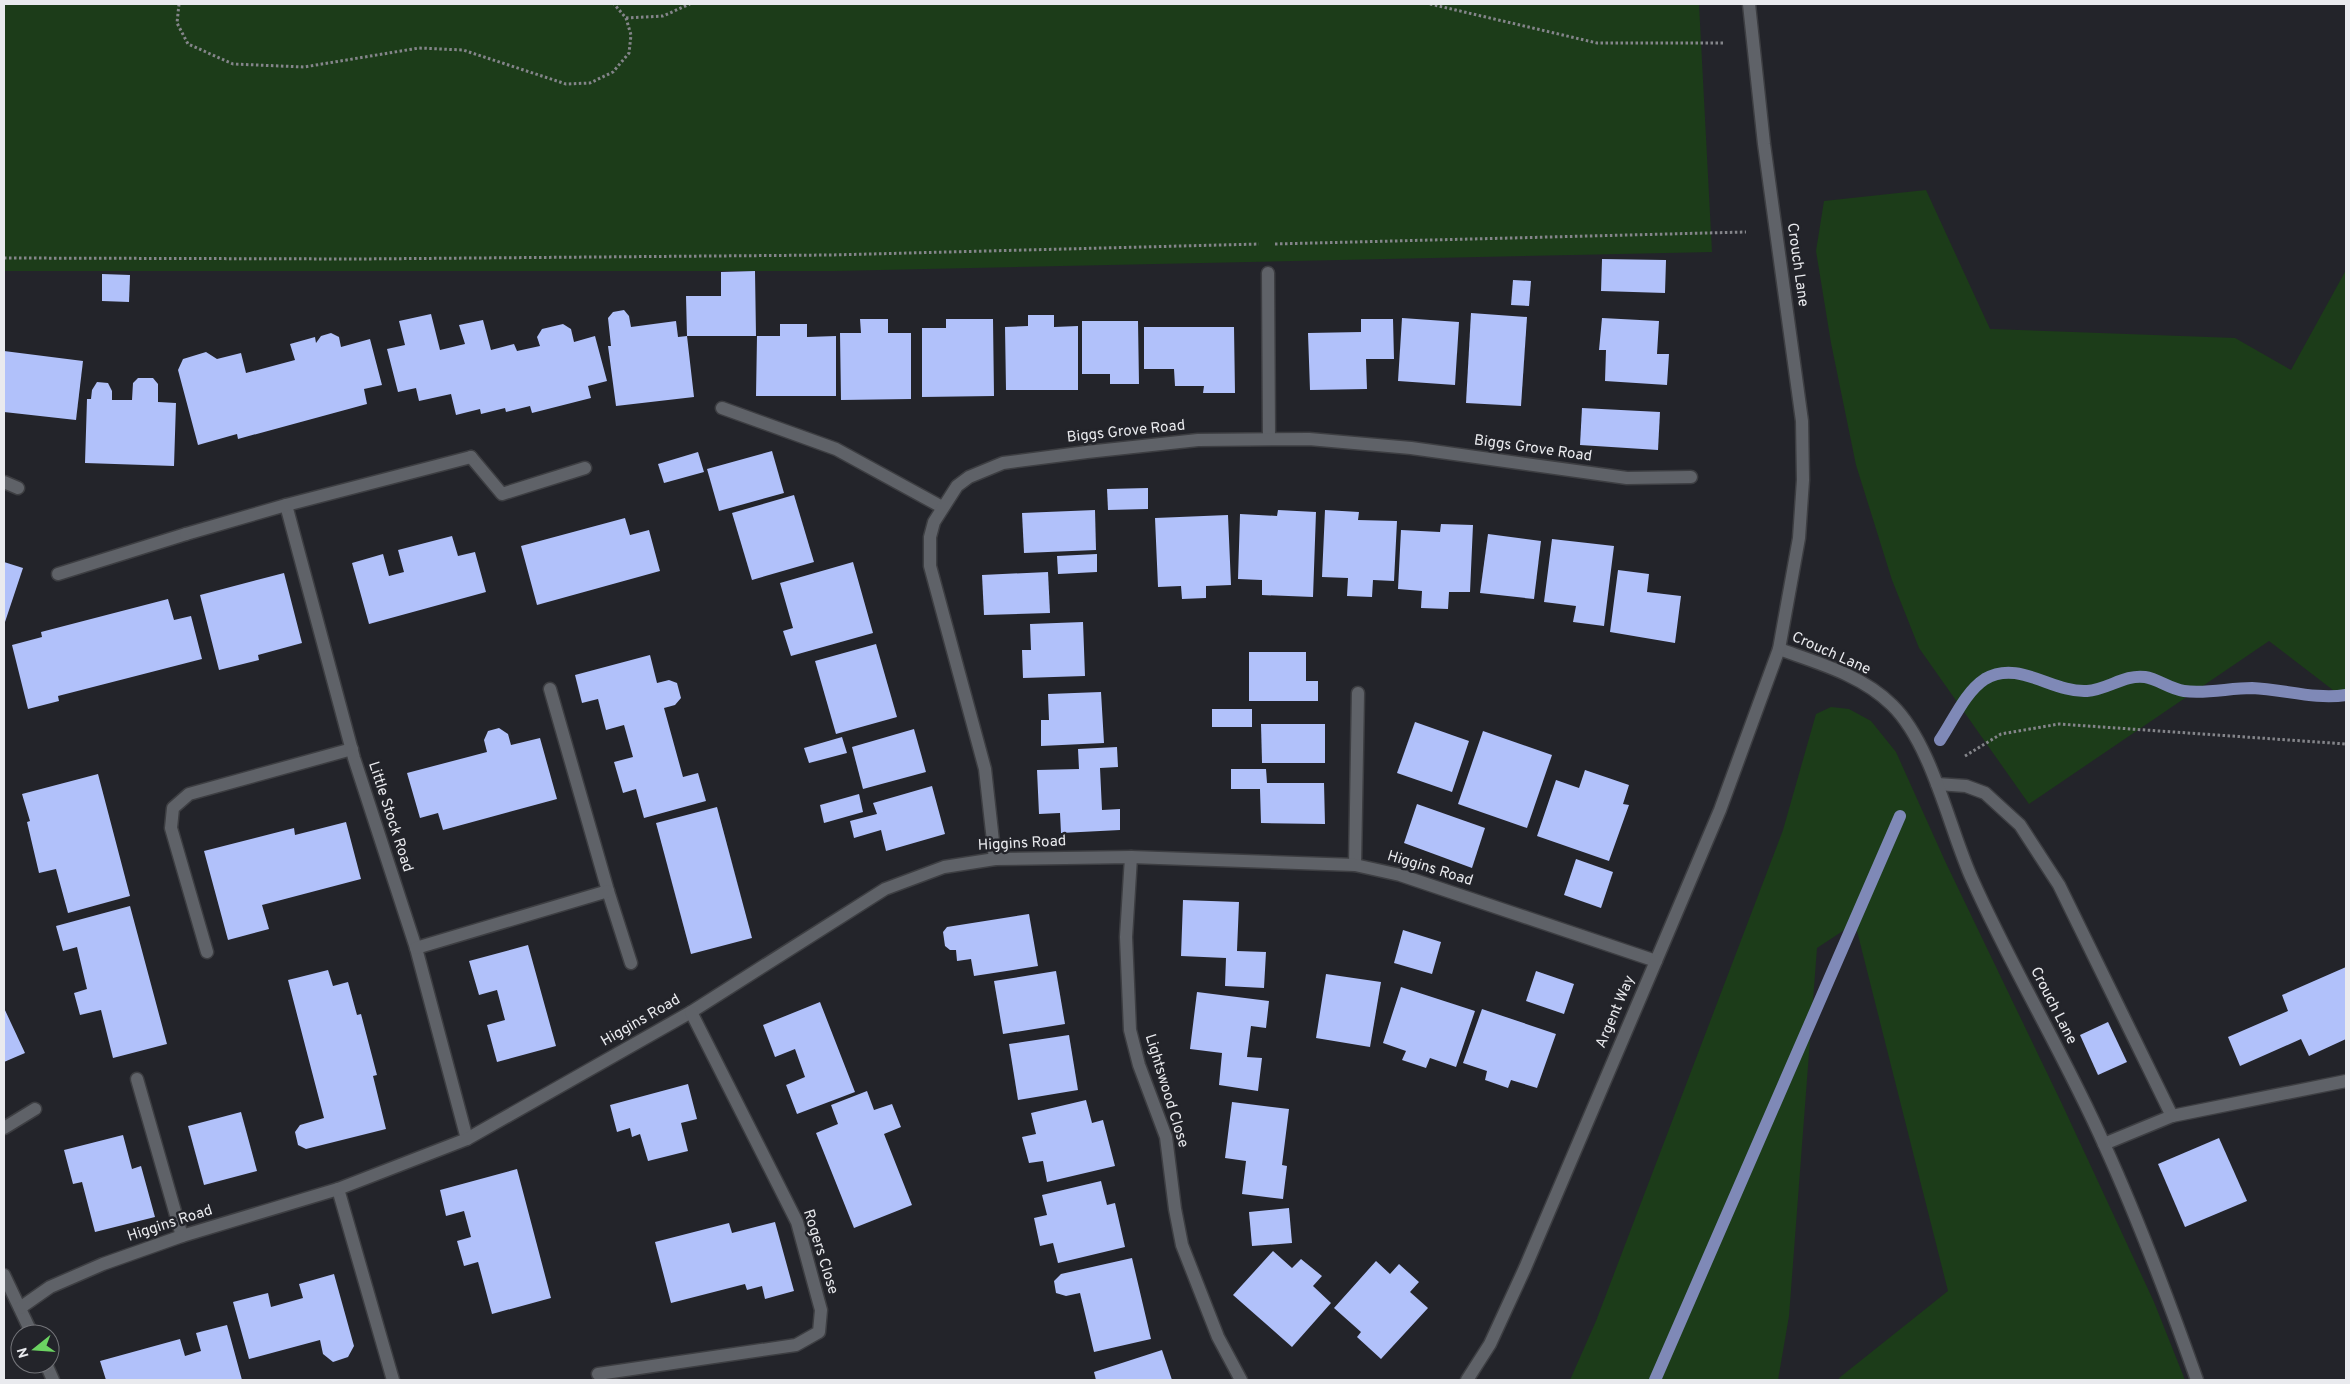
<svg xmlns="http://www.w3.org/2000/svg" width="2350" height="1384" font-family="Overpass,sans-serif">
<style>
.green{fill:#1c3c19}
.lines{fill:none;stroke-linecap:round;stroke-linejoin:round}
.stream{stroke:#7f89b7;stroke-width:12}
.building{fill:#b1c1fa}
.service-casing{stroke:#3d3e42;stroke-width:15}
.minor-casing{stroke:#3d3e42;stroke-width:15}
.tertiary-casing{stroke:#3d3e42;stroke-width:15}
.path{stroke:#84858a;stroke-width:3;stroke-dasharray:2.5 2.5;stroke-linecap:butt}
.service{stroke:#5f6268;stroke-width:12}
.minor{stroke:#5f6268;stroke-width:12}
.tertiary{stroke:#5f6268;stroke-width:12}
.labels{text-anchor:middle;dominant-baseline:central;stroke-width:5;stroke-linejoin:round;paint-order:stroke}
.street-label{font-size:15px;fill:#e9eaee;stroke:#23242a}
</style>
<rect width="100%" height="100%" fill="#23242a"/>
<g class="green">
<polygon points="4,4 1699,4 1712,252 835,271 4,271"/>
<polygon points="1926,190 1990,329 2235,338 2291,370 2346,270 2346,700 2269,641 2029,804 1919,648 1892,580 1856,465 1831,343 1816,251 1824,201"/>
<polygon points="1831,707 1849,709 1871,721 1896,752 1945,861 2062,1104 2154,1302 2185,1380 1839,1380 1839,1378 1948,1291 1855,923 1817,948 1789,1316 1778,1380 1570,1380 1596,1321 1783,830 1816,714"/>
</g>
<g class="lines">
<g class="stream">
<path d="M1940,740C1953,721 1965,692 1985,679C2019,659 2052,693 2087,691C2107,690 2125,674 2145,677C2158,679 2170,689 2184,691C2207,694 2229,688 2252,688C2283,689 2315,700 2346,695"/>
<polyline points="1655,1380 1900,816"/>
</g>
</g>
<g class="building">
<polygon points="1602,259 1666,260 1665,293 1601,291"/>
<polygon points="755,271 756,336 687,336 686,296 721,296 721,272"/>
<polygon points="102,274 130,275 129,302 102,301"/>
<polygon points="1513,280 1531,281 1529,306 1511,305"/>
<polygon points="624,310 629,316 631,327 676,321 678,337 687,336 694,397 616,406 608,346 611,346 608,318 613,312"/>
<polygon points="1471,313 1527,317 1521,406 1466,403"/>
<polygon points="431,314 440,350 465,344 459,325 483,320 491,350 514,344 517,351 540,346 537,337 542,329 563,324 571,329 574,342 595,336 607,381 588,386 591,398 532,413 530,406 506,412 505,408 481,414 480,409 456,415 451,394 419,401 416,388 398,392 387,349 405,345 399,321"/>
<polygon points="1028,315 1054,315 1054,327 1078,326 1078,390 1006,390 1005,327 1028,326"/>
<polygon points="1402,318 1459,322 1455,385 1398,381"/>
<polygon points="1602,318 1659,321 1657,354 1669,354 1667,385 1605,381 1606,350 1599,350"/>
<polygon points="860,319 888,319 888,333 911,333 911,399 841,400 840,333 861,333"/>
<polygon points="946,319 993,319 994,396 922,397 922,328 946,328"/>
<polygon points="1361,319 1393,319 1394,359 1366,359 1367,389 1310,390 1308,333 1361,332"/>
<polygon points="1082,321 1138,321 1139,384 1110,384 1110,374 1082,374"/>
<polygon points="780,324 807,324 807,337 836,336 836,396 756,396 757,336 780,336"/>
<polygon points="1144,327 1234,327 1235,393 1203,393 1204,386 1175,386 1174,369 1144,369"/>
<polygon points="331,333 339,337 341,347 370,339 382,385 364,389 367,404 238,439 237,434 198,445 178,370 183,359 206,352 217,359 241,353 246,373 295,360 290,344 315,337 316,343 321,336"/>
<polygon points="4,351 83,361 76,420 4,412"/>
<polygon points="138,378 153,378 158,384 158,402 176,403 174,466 85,463 87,399 91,399 92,390 97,382 108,383 112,391 112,400 132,400 133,383"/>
<polygon points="1582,408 1660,412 1658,450 1580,445"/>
<polygon points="772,451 784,493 719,511 707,469"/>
<polygon points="698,452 704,472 664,483 658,464"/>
<polygon points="1148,488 1148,509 1108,510 1107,489"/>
<polygon points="794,495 814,562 752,580 732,513"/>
<polygon points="1095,510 1096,550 1024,553 1022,513"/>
<polygon points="1278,510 1316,512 1313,597 1262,595 1262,580 1238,579 1240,514 1277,516"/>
<polygon points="1325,510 1359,512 1358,520 1397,521 1394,581 1373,580 1372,597 1347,596 1348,578 1322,577"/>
<polygon points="1228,515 1231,585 1206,586 1206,598 1182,599 1181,586 1158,587 1155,518"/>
<polygon points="625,518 630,535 649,530 660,571 537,605 521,546"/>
<polygon points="1441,524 1473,525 1470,592 1449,592 1448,609 1421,608 1422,591 1398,589 1401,530 1440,532"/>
<polygon points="1488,534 1541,541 1534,599 1480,593"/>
<polygon points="452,536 458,556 475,552 486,592 369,624 352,563 383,554 389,576 404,572 398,550"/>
<polygon points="1552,539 1614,546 1604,626 1573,622 1576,606 1544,602"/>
<polygon points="1097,554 1097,572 1058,574 1057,556"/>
<polygon points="4,562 23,568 4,625"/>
<polygon points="853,562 873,633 791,656 783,631 793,628 780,583"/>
<polygon points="1618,570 1649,574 1647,592 1681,596 1675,643 1610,632"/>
<polygon points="1048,572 1050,613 984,615 982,575"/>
<polygon points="284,573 302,643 258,655 259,660 219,670 200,595"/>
<polygon points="168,599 174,620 191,616 202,659 58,696 59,701 28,709 12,645 42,637 41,632"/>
<polygon points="1083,622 1085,676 1023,678 1022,650 1031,650 1030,624"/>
<polygon points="876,644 897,717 836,734 815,661"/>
<polygon points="1249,652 1306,652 1306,681 1318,681 1318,701 1249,701"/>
<polygon points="650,655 657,683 669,680 677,683 681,698 675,705 664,708 683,777 698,773 706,801 644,818 636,789 623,793 614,762 633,757 624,725 606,730 598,699 582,703 575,675"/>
<polygon points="1101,692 1104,743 1041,746 1041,720 1049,720 1048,694"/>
<rect x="1212" y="709" width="40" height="18"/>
<polygon points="1415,722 1469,741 1452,792 1397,773"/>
<polygon points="1261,724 1325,724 1325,763 1262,763"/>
<polygon points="499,728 508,734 511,745 540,738 557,799 443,830 438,813 420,818 407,773 487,752 484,740 488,731"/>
<polygon points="914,729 926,772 863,789 852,747"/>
<polygon points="1483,731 1552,755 1527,828 1458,804"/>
<polygon points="842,737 847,753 809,763 804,748"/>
<polygon points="1117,747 1118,767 1100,768 1102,810 1120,809 1120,830 1061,833 1060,813 1039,814 1037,770 1079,769 1078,749"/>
<polygon points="1231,769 1266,769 1267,783 1324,783 1325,824 1261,823 1260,789 1231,789"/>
<polygon points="1585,770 1629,785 1623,804 1629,805 1609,861 1537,836 1556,780 1579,788"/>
<polygon points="98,774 130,896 68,913 56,869 39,873 27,822 30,821 22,794"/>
<polygon points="932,786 945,834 886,851 881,830 854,838 850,821 877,814 873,803"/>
<polygon points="859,794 863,812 824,823 820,805"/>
<polygon points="1417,804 1485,828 1472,868 1404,843"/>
<polygon points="717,807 752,938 691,954 656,823"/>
<polygon points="346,822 361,879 262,905 269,929 228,940 204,851 294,828 295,835"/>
<polygon points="1576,859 1613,872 1601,908 1564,895"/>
<polygon points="1183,900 1239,902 1237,951 1266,952 1264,988 1225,986 1226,958 1181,956"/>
<polygon points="130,906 167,1044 113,1058 101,1010 80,1015 74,993 87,989 77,947 63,951 56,926"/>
<polygon points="1029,914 1038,966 974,976 971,959 957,961 956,950 950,950 945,946 943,932 947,927"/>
<polygon points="1403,930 1441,942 1432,974 1394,963"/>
<polygon points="528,945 556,1046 497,1062 487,1025 505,1020 497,990 479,995 469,961"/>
<polygon points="2346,967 2346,1039 2309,1056 2301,1039 2240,1066 2228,1037 2288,1011 2282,995"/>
<polygon points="328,970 333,986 348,982 357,1015 361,1014 377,1075 373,1076 386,1129 306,1149 298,1145 295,1132 300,1125 324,1118 288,980"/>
<polygon points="1056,971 1065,1024 1003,1034 994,981"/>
<polygon points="1536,971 1574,984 1564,1014 1526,1001"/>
<polygon points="1326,974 1381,982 1370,1047 1316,1038"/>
<polygon points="1401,987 1475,1011 1456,1067 1430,1058 1426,1068 1402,1060 1406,1051 1383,1043"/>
<polygon points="1197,992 1269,1001 1266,1028 1251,1026 1247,1057 1262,1058 1258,1091 1219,1085 1222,1053 1190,1049"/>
<polygon points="820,1002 855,1092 797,1114 786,1085 805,1077 795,1049 775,1057 763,1025"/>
<polygon points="4,1008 25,1053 4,1062"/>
<polygon points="1482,1009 1556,1034 1537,1088 1511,1080 1508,1088 1485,1080 1487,1071 1463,1063"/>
<polygon points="2108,1022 2127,1062 2098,1075 2080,1035"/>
<polygon points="1069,1035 1078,1090 1018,1100 1009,1044"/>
<polygon points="688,1084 697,1119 681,1123 688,1151 648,1161 640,1134 632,1137 630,1128 617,1132 610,1105"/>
<polygon points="867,1091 874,1110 892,1104 901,1127 884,1134 912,1205 854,1228 816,1133 838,1124 831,1105"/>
<polygon points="1086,1100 1092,1123 1103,1120 1115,1166 1047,1182 1043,1161 1029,1163 1022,1137 1036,1134 1031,1113"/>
<polygon points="1232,1102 1289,1109 1282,1165 1287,1166 1283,1199 1242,1194 1246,1161 1225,1158"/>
<polygon points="241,1112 257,1171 204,1185 188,1126"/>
<polygon points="123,1135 132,1169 141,1166 155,1217 95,1232 82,1182 73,1184 64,1150"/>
<polygon points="2219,1138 2247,1201 2185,1227 2158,1164"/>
<polygon points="517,1169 551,1298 492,1314 478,1262 464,1266 457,1241 471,1237 464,1211 446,1216 440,1190"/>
<polygon points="1101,1181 1107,1205 1115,1203 1125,1247 1058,1263 1053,1243 1040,1246 1034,1218 1047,1215 1042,1195"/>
<polygon points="1289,1208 1292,1243 1252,1246 1249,1212"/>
<polygon points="775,1222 794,1291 765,1299 762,1286 747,1290 745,1284 671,1303 655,1242 729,1223 732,1233"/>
<polygon points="1273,1251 1292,1268 1301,1259 1322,1276 1313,1286 1331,1303 1292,1347 1233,1295"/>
<polygon points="1132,1258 1151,1339 1094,1352 1080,1293 1066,1296 1056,1293 1054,1281 1061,1274"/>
<polygon points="1376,1261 1390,1274 1399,1264 1419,1282 1410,1292 1428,1308 1381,1359 1357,1337 1361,1332 1334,1308"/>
<polygon points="334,1274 354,1346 348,1357 333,1362 323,1354 320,1340 249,1359 233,1302 268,1293 271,1307 303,1298 299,1284"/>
<polygon points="227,1325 242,1380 106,1380 100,1361 180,1339 185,1356 201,1351 196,1333"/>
<polygon points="1162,1350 1172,1380 1096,1380 1094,1372"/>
</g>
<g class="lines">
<defs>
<g id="service">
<polyline points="471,457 502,494 585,468"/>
<polyline points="4,482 18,488"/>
<polyline points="58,574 186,534"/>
<polyline points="550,689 608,891 631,963"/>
<polyline points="1937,784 1966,786 1985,793 2020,825 2059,885 2172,1116"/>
<polyline points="1355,865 1358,693"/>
<polyline points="207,952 171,828 173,808 189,794 352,749"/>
<polyline points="137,1079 182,1236"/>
<polyline points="4,1128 35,1109"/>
<polyline points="2104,1144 2172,1116 2346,1081"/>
<polyline points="338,1189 393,1380"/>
</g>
<g id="minor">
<polyline points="1268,273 1269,438"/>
<polyline points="722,408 836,449 942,507"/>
<polyline points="286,505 354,758 416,948 467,1139"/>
<polyline points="186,534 286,505 471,457"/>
<polyline points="1131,857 1126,937 1130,1030 1139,1065 1166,1137 1175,1209 1182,1245 1218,1337 1241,1380"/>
<polyline points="995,859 985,769 930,566 930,537 934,522 957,486 969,477 1003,463 1087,452 1198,440 1309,439 1411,448 1627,478 1691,477"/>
<polyline points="416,948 608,891"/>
<polyline points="4,1275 32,1334"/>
<polyline points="20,1308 50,1287 103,1264 182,1236 338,1189 467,1139 691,1012 885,889 944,867 995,859 1131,857 1355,865 1400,875 1656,961"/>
<polyline points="46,1364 53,1380"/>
<polyline points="598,1374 796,1345 819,1332 821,1310 797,1222 691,1012"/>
</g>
<g id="tertiary">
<path d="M1779,649C1818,663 1862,675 1892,705C1932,744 1949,828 1972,879C2012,969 2064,1054 2104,1144C2139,1221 2169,1301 2197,1380"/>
<polyline points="1467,1380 1490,1344 1525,1268 1656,961 1720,810 1779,649 1799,538 1803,480 1802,421 1764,144 1749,4"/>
</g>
</defs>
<use href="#service" class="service-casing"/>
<use href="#minor" class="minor-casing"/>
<use href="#tertiary" class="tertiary-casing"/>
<g class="path">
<polyline points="179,4 177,23 188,44 233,64 304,67 419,48 463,50 566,84 590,83 613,72 629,53 631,35 626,18 614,4"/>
<polyline points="1430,4 1597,43 1725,43"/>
<polyline points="626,18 663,16 690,4"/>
<polyline points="1275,244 1746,232"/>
<polyline points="4,258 358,259 831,255 1259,244"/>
<polyline points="1965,756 2001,734 2059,724 2346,744"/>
</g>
<use href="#service" class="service"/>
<use href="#minor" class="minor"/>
<use href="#tertiary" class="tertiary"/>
</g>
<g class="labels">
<g class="street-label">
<text transform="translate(1797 265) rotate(82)">Crouch Lane</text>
<text transform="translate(1126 432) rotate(-6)">Biggs Grove Road</text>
<text transform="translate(1533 449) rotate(8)">Biggs Grove Road</text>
<text transform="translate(1831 654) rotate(24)">Crouch Lane</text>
<text transform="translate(390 817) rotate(72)">Little Stock Road</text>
<text transform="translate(1022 844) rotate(-3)">Higgins Road</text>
<text transform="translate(1430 869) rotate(17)">Higgins Road</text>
<text transform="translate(2053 1006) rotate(63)">Crouch Lane</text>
<text transform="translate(1616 1012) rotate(-67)">Argent Way</text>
<text transform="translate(641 1021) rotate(-30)">Higgins Road</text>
<text transform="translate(1166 1091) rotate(73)">Lightswood Close</text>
<text transform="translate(170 1224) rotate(-18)">Higgins Road</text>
<text transform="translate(820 1252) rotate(73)">Rogers Close</text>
</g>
</g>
<rect width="2350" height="1384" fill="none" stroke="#e9eaee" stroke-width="10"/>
<g transform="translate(35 1349) rotate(253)"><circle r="24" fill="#23242a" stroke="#727378"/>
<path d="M0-4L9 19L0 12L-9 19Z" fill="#6cd362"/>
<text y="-8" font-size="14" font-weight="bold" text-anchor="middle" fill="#e9eaee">N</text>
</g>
</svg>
